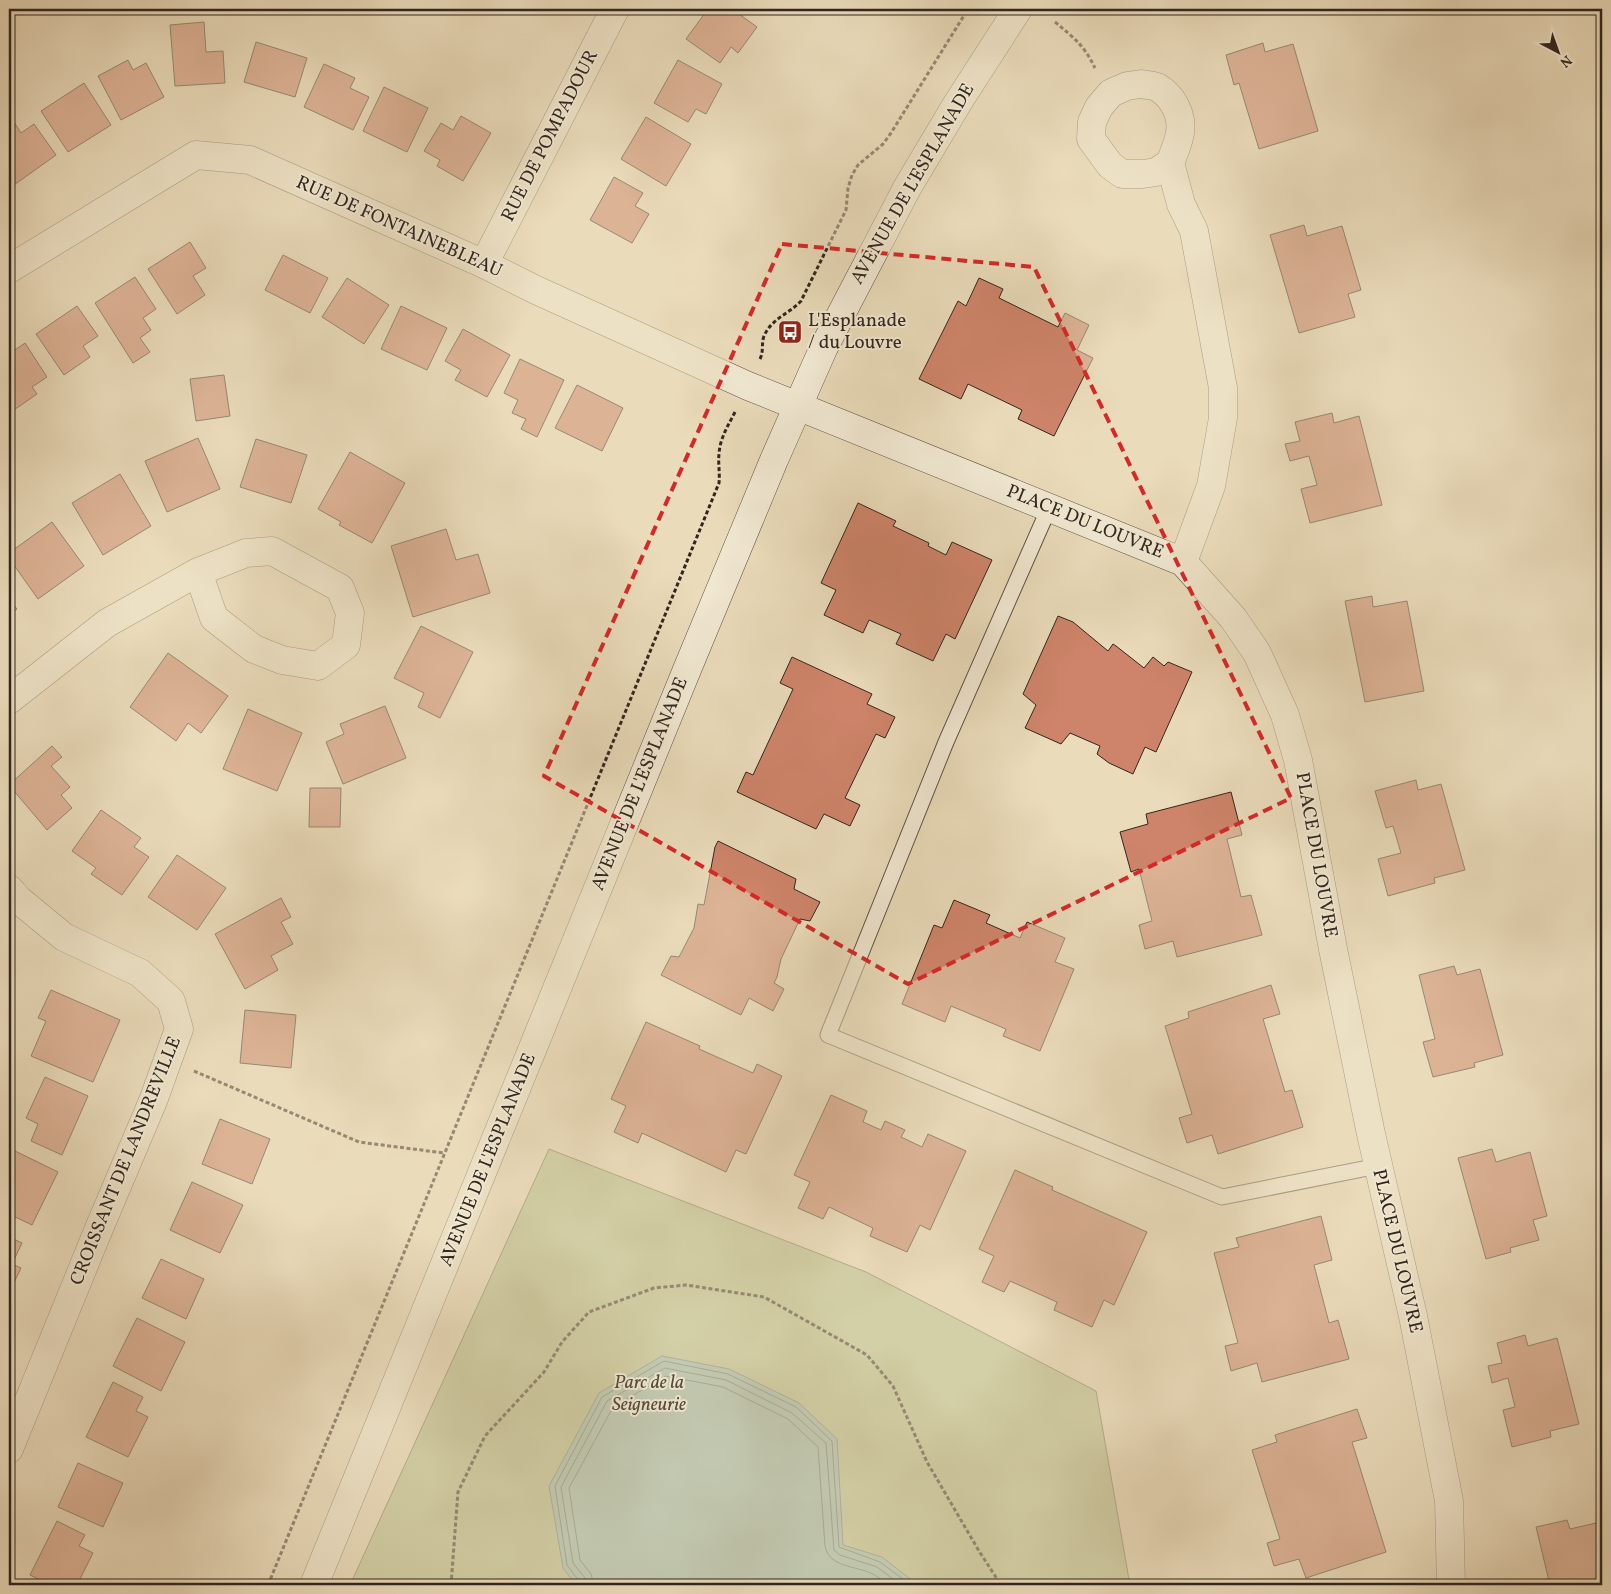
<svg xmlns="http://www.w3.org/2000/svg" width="1611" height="1594" font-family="Vollkorn,serif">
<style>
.green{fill:#b9c08e;stroke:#757356}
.water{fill:#98bbad;stroke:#6f7f74}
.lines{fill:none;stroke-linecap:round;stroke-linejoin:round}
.shore{stroke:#647066;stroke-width:1}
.building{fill:#ce846a;stroke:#31261f}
.service-casing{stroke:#5f5346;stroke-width:17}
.minor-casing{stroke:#5f5346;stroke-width:29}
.tertiary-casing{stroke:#5f5346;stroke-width:29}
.path{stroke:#31261f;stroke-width:3;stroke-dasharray:4 2.5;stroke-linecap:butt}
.service{stroke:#f1e8d2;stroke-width:15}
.minor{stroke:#f1e8d2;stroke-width:28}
.tertiary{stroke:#f1e8d2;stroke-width:28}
.marked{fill:none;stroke:#d62828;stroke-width:4;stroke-dasharray:10 6;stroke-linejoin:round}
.labels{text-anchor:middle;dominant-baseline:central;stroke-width:4;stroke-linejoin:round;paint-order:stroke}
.street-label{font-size:19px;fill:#31261f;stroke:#f1e8d2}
.poi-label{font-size:19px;fill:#31261f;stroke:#f1e8d2;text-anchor:start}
.park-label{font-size:19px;font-style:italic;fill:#534c3b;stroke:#f1e8d2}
</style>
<rect width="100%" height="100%" fill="#eadbba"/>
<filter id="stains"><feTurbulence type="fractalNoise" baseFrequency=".004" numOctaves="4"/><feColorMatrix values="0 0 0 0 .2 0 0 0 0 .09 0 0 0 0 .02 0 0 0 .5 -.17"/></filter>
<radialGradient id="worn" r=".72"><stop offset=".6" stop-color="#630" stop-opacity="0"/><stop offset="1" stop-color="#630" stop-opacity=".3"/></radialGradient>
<polygon class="green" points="549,1149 866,1272 1096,1391 1130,1585 350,1585"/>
<polygon class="water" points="662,1356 729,1369 799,1403 837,1439 843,1545 882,1557 918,1585 576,1585 563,1568 549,1486 599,1393"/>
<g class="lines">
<g class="shore">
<polyline points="580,1585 579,1581 567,1565 555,1486 602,1397 664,1361 728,1374 796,1407 832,1441 839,1547 880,1562 911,1585"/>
<polyline points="586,1585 585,1578 573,1563 561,1487 607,1401 665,1368 726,1380 792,1413 826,1443 834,1550 840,1555 877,1567 901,1585"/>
<path d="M594,1585L591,1574L580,1560L569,1488L613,1407L666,1376L723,1387L788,1419L818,1447L825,1546C829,1567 855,1566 871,1573C877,1576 883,1581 888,1585"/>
</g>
</g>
<g class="building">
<polygon points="708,9 732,9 757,27 738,53 731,47 720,63 686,39"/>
<polygon points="1193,9 1204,9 1200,14"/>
<polygon points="204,22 206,52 223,51 225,83 175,86 170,25"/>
<polygon points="256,42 307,58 295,97 244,82"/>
<polygon points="1263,43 1265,52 1293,44 1318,131 1259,149 1239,83 1234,85 1226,55"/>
<polygon points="128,60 133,70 146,63 164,97 121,120 98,76"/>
<polygon points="678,60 722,84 706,114 696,109 688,122 654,103"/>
<polygon points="324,64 355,78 350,88 369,97 353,130 304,107"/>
<polygon points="84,83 111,125 68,152 41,111"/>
<polygon points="384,87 428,108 407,152 363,131"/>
<polygon points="461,116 491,133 463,181 437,166 440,160 424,151 441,123 453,130"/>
<polygon points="646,117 691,144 666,186 621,159"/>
<polygon points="14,122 21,133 34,124 56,155 14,185 9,177 9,126"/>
<polygon points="614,177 643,193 635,206 649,214 632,243 590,220"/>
<polygon points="1304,225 1307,236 1342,226 1361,290 1348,294 1355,317 1299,333 1270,235"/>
<polygon points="190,242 206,268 193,276 205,295 177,314 148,269"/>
<polygon points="283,255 328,278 310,313 265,290"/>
<polygon points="135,277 156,309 143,318 151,330 140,338 150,352 133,363 95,303"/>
<polygon points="347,278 389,305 364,344 322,317"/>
<polygon points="979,278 1003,289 999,298 1058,327 1065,313 1089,325 1077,350 1093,358 1054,436 1018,419 1022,410 968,384 961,399 919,379 958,301 966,306"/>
<polygon points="77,306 98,336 83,346 90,357 64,375 36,334"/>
<polygon points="401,306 447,328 427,370 381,349"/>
<polygon points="463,329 510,355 487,397 455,380 461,370 445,361"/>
<polygon points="25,343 47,377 32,387 37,394 11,412 9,409 9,354"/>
<polygon points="520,359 564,380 537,437 521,429 526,419 512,413 518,400 504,393"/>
<polygon points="224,375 230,416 196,421 190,379"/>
<polygon points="577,385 623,408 602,451 555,428"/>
<polygon points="1332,413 1334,423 1359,416 1382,505 1310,523 1301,489 1317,485 1309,456 1290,461 1285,444 1300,441 1295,422"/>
<polygon points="198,438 220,489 167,512 145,461"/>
<polygon points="256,439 307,455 291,503 240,487"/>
<polygon points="350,452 405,483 372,543 339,525 341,522 318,509"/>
<polygon points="120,474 151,526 103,555 72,503"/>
<polygon points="858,503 896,521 893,526 929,543 928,546 946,555 952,542 992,560 955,639 946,634 933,661 896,644 901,634 869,620 863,633 824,615 836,590 821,583"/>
<polygon points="52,522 84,566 38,599 9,558 9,553"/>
<polygon points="446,529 456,560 478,554 490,593 413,617 391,546"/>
<polygon points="1372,596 1373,607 1407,601 1424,691 1365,702 1345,601"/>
<polygon points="9,599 17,609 9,615"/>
<polygon points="1058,616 1073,622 1108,651 1113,644 1116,646 1144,668 1153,657 1164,666 1168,662 1192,672 1156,752 1145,747 1133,774 1109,763 1097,754 1100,746 1070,733 1061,744 1025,728 1036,705 1023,694"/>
<polygon points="421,626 473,652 440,718 418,707 424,693 394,678"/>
<polygon points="168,653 228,696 201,733 188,723 176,741 130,707"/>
<polygon points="792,657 872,694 867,704 895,717 885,738 876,734 845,798 860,805 850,826 824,814 816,829 737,792 746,772 753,775 793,689 780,683"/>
<polygon points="385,706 406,758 343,784 326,742 344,734 340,724"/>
<polygon points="248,709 302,733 277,791 223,769"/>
<polygon points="52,746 62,757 51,766 70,787 61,795 72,808 47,830 9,785"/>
<polygon points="1416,780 1418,790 1441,784 1465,870 1434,878 1435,883 1388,896 1378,859 1401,853 1393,826 1386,828 1375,791"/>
<polygon points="310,788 341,788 340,827 309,827"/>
<polygon points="1231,792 1242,835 1227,839 1241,897 1251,895 1262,935 1177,957 1173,941 1145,949 1139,925 1152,921 1139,869 1131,872 1120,832 1148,824 1146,814"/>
<polygon points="101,810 141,838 134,847 149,857 122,895 91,874 96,868 72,851"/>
<polygon points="718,841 796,879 794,889 820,902 810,921 800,919 781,959 777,977 774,983 784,989 773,1011 749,998 741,1015 661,975 671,956 679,957 694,928 698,904 704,905 715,847"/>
<polygon points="177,855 226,888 197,930 148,897"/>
<polygon points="281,898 291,917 281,922 293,944 271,956 278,970 245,989 215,934"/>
<polygon points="954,900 990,915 986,923 1020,938 1027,922 1065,938 1055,962 1074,969 1040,1051 1003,1036 1006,1029 951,1006 945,1022 902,1004 934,925 942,928"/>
<polygon points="1454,966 1457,975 1480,969 1503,1055 1474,1063 1475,1067 1433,1077 1423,1042 1435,1039 1419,975"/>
<polygon points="1271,985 1280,1014 1263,1019 1285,1092 1292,1090 1303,1127 1218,1154 1212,1135 1187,1143 1179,1118 1192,1114 1165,1026 1189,1018 1188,1012"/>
<polygon points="51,990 120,1020 93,1082 31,1056 46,1021 38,1018"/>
<polygon points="245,1010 296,1015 291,1068 240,1063"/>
<polygon points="646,1022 700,1046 699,1049 753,1073 757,1064 782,1076 746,1154 736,1150 726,1172 642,1133 638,1143 614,1132 626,1106 611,1099"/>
<polygon points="45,1077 88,1096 62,1155 31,1141 38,1124 26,1118"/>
<polygon points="831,1095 867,1111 863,1122 881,1130 885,1121 905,1130 901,1137 922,1147 928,1134 966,1151 930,1230 920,1225 907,1252 870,1236 873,1228 829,1207 823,1219 798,1208 810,1182 794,1175"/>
<polygon points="220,1119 270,1139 252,1184 202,1164"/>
<polygon points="1492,1149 1496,1162 1530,1152 1547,1216 1533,1220 1539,1240 1510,1248 1511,1252 1486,1259 1458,1158"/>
<polygon points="13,1150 58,1172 32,1225 9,1214 9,1158"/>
<polygon points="1015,1170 1053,1187 1052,1190 1147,1232 1114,1305 1104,1300 1092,1327 1054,1310 1057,1302 1010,1281 1004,1292 982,1282 994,1256 979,1249"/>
<polygon points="192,1182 243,1205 220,1253 170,1230"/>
<polygon points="1321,1216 1332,1260 1314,1265 1329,1323 1338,1320 1349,1359 1262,1382 1257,1363 1231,1371 1225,1346 1238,1343 1214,1253 1239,1247 1236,1238"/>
<polygon points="9,1237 22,1243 12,1264 21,1268 9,1293"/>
<polygon points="161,1259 204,1279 186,1319 142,1298"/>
<polygon points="137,1318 185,1342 161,1391 113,1366"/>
<polygon points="1525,1335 1528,1346 1557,1338 1579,1424 1550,1431 1551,1437 1512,1447 1503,1410 1515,1407 1508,1378 1492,1383 1488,1366 1502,1363 1497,1343"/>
<polygon points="113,1382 143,1397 136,1411 148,1417 128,1457 86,1437"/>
<polygon points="1357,1409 1367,1438 1352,1442 1386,1552 1306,1578 1299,1559 1274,1566 1267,1543 1280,1539 1252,1450 1277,1442 1275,1435"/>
<polygon points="78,1463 123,1483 103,1527 58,1507"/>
<polygon points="1567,1520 1570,1529 1596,1523 1602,1551 1602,1585 1550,1585 1536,1527"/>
<polygon points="57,1521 85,1535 79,1546 93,1553 77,1585 50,1585 30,1575"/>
</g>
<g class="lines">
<defs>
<polyline id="service" points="1049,508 946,742 828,1035 1222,1197 1378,1166"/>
<g id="minor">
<path d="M1141,84C1146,85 1152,85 1157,87C1173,96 1183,116 1180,133C1178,144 1174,153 1170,163L1156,172L1143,174H1122L1110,165L1091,139L1092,122L1099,107L1111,93L1127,86Z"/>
<polyline points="1170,163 1181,204 1194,231 1223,388 1223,418 1211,486 1183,562"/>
<polyline points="484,264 615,9"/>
<polyline points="9,269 196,155 250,160 484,264 536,290 748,386 1183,562 1233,618 1257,653 1285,715 1298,760 1333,949 1371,1134 1413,1316 1449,1501 1451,1585"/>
<polyline points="9,700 107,623 198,572 246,553 272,551 340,588 350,613 346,645 318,666 282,660 254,649 214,618 198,572"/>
<polyline points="9,889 19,900 64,937 140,973 171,1001 179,1029 153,1101 100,1226 9,1449"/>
</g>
<polyline id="tertiary" points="314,1585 686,672 774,460 824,347 907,188 957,104 1018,9"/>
</defs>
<use href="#service" class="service-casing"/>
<use href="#minor" class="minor-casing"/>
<use href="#tertiary" class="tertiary-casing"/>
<g class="path">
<path d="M1055,22C1074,38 1084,45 1095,68"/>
<path d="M760,359C764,351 761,344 764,336C772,318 789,314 801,301L846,210L848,188L852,175L858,165L883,144L891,133L968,9"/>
<polyline points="194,1071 359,1142 444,1153"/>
<path d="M268,1585L719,483C720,473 718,463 719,454C720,438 728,426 735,412"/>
<polyline points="451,1585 458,1492 485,1436 544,1372 562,1342 589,1312 654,1288 686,1285 764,1297 867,1355 893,1386 927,1462 979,1551 1001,1585"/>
</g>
<use href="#service" class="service"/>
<use href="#minor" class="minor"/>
<use href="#tertiary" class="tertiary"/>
</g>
<path d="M0 0H1611V1594H0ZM782,244L1034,267L1291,798L908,984L544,776Z" fill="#eadbba" fill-opacity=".55" fill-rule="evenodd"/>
<path class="marked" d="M782,244L1034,267L1291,798L908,984L544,776Z"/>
<defs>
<symbol id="bus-square" viewBox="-11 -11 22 22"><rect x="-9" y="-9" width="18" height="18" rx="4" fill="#8f2418" stroke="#f1e8d2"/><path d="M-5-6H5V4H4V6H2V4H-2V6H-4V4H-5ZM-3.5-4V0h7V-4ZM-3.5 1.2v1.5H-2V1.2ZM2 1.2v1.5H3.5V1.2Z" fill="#fff"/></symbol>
</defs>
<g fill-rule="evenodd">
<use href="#bus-square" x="776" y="318" width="28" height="28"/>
</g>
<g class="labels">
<g class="street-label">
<text transform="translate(550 136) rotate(-63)">RUE DE POMPADOUR</text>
<text transform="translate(913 184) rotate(-60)">AVENUE DE L'ESPLANADE</text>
<text transform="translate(399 227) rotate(24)">RUE DE FONTAINEBLEAU</text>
<text transform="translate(1085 522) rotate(22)">PLACE DU LOUVRE</text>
<text transform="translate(640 784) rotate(-68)">AVENUE DE L'ESPLANADE</text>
<text transform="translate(1316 855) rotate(80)">PLACE DU LOUVRE</text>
<text transform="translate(488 1160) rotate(-68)">AVENUE DE L'ESPLANADE</text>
<text transform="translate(126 1161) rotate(-68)">CROISSANT DE LANDREVILLE</text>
<text transform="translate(1397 1251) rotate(77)">PLACE DU LOUVRE</text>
</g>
<g class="poi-label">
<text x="808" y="321">L'Esplanade<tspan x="808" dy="22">/ du Louvre</tspan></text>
</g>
<g class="park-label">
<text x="649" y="1383">Parc de la<tspan x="649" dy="22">Seigneurie</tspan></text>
</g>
</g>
<rect width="1611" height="1594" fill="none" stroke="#eadbba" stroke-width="30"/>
<rect x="10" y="10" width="1591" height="1574" fill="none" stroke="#31261f" stroke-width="2.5"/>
<rect x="15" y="15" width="1581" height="1564" fill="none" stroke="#31261f"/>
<g transform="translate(1558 52) rotate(139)" stroke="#f1e8d2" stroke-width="4" paint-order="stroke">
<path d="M0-4L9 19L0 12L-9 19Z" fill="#31261f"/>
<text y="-8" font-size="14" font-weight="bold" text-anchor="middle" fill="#31261f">N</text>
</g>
<rect width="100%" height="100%" filter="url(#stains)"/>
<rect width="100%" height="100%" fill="url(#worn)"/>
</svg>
